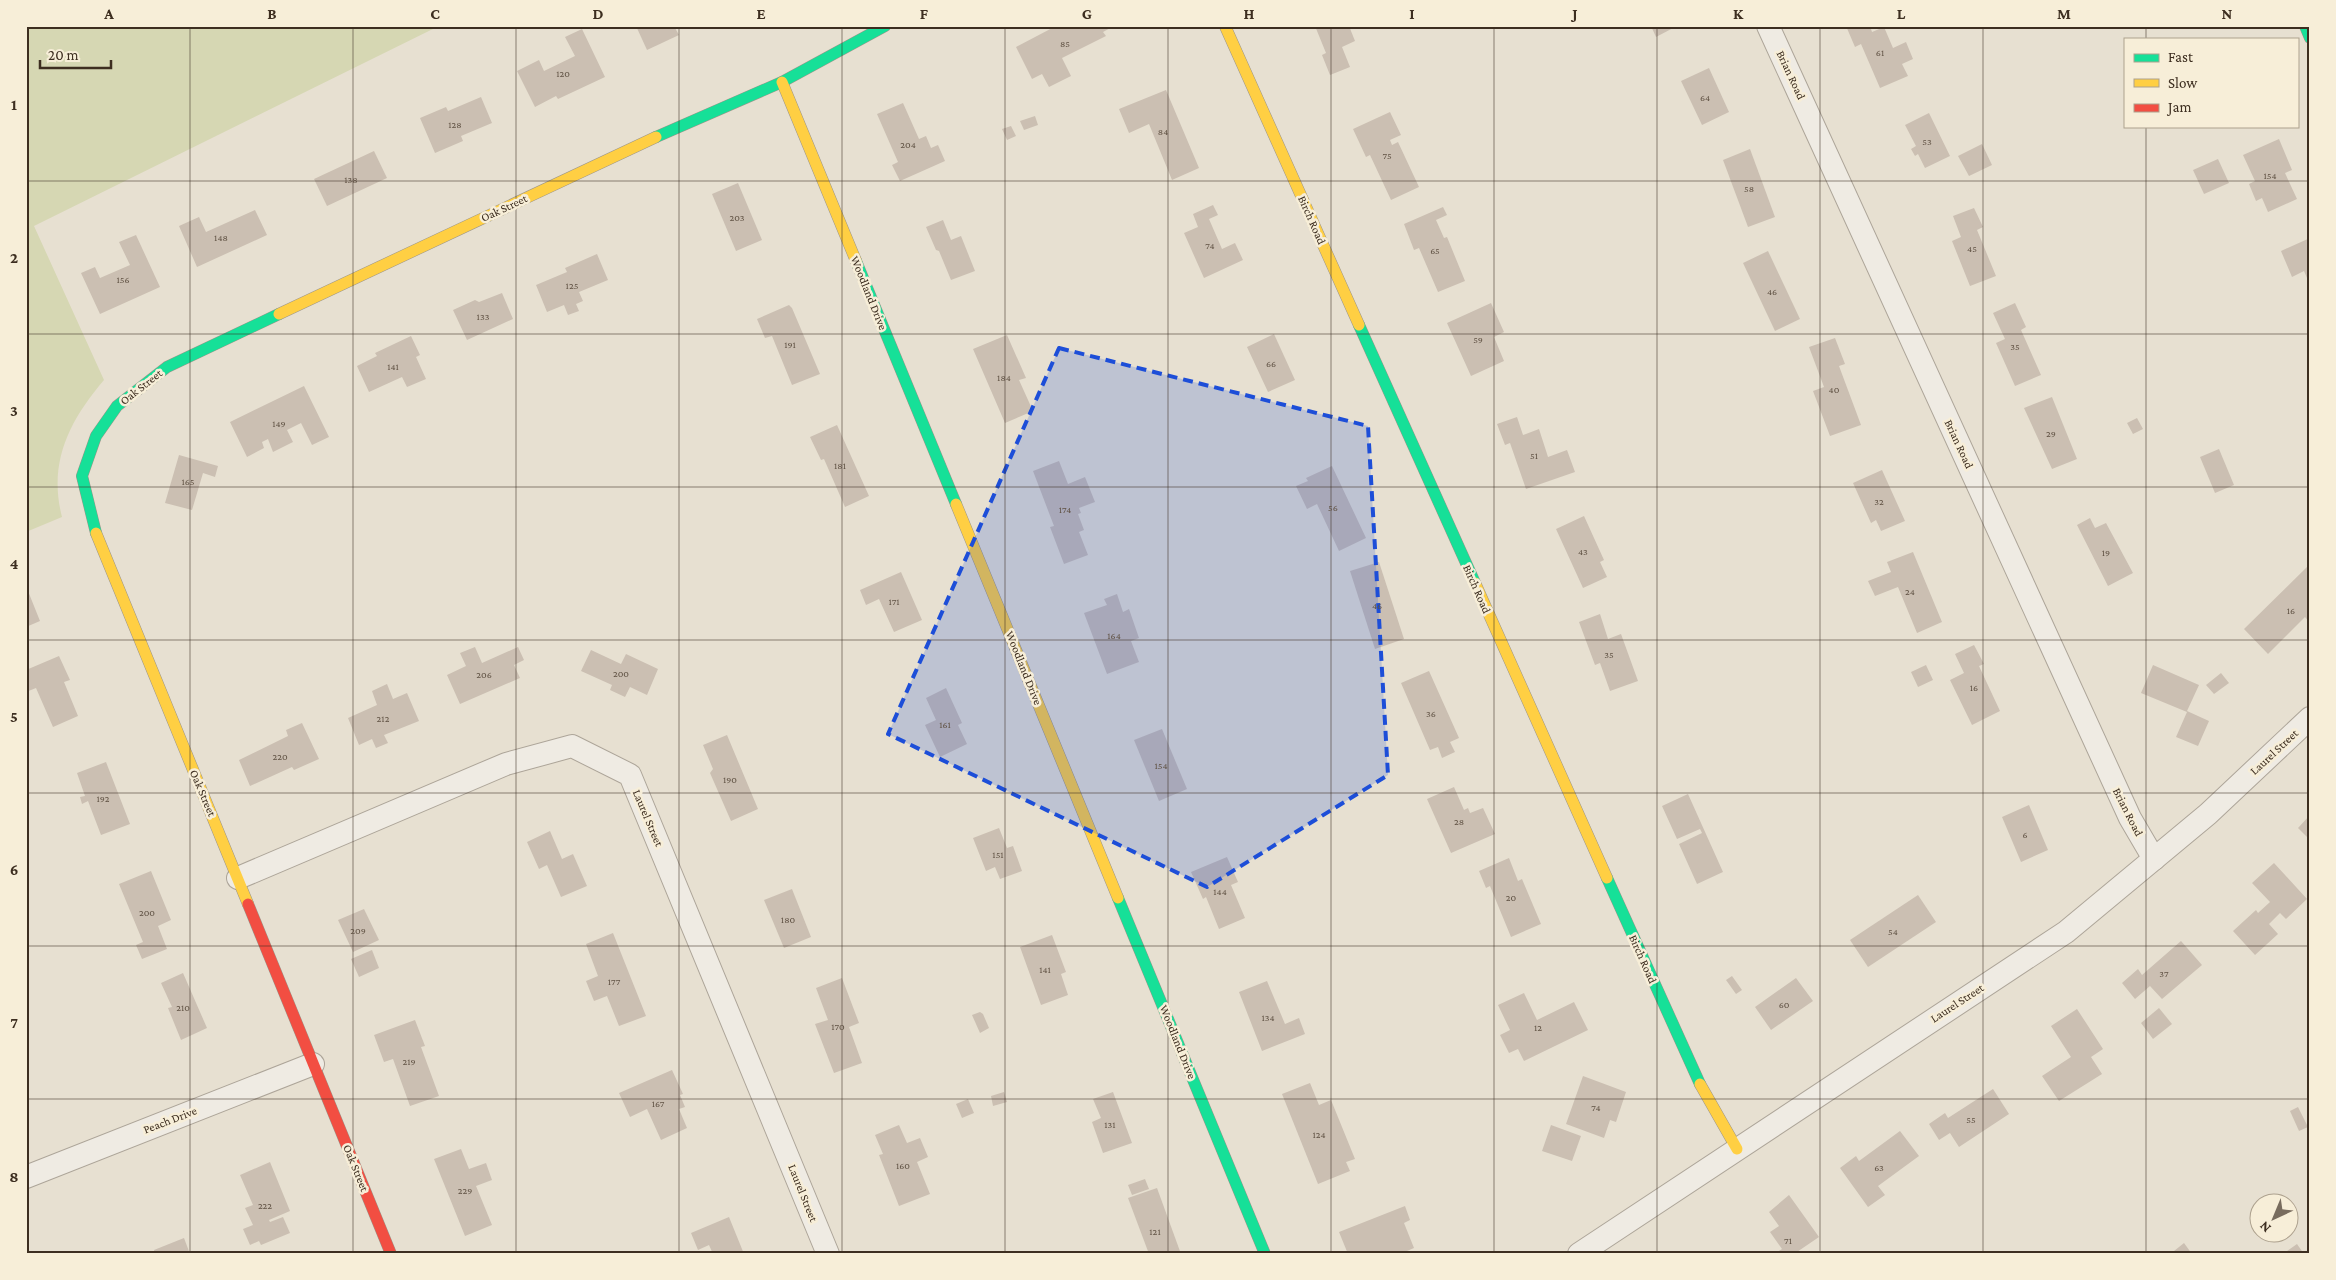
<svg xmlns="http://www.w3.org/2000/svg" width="2336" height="1280" font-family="'Crimson Pro',serif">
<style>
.green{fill:#d6d7b3}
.building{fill:#cbbfb2}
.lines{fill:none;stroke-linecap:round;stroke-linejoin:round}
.street-casing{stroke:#ada599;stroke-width:24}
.fast-casing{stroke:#9c958a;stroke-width:12}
.slow-casing{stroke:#9c958a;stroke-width:12}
.jam-casing{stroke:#9c958a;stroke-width:12}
.street{stroke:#efebe3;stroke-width:22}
.fast{stroke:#16e098;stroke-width:11}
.slow{stroke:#ffcf43;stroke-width:11}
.jam{stroke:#f24e42;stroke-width:11}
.marked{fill:#1d4ed8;fill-opacity:0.2;stroke:#1d4ed8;stroke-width:4;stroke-dasharray:10 6;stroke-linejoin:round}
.grid{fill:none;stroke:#3d2e20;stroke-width:1;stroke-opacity:0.55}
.labels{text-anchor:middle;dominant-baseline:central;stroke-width:5;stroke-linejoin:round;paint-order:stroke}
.number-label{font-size:10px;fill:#605244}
.street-label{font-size:12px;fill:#3d2e20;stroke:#f7eed8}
.neatline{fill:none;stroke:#3d2e20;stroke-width:2}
.grid-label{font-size:16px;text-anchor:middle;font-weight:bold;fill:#3d2e20}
</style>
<rect width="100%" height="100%" fill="#e7e0d1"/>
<path class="green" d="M26,26H439L34,226L104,380C69,421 48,463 62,517L26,532Z"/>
<g class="building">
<polygon points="636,26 674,26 679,35 647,50"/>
<polygon points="1056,26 1114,26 1103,32 1106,36 1062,58 1071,76 1049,87 1042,74 1032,79 1016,47"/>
<polygon points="1315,26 1349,26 1355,41 1342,47 1350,67 1330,75 1322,55 1326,53"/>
<polygon points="1651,26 1677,26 1656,37"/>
<polygon points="1846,26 1870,26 1872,32 1884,27 1893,48 1906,42 1913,59 1902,64 1908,76 1880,88 1861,44 1855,47"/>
<polygon points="582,29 605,77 558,99 556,96 535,107 517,71 539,60 544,71 575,56 565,37"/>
<polygon points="1709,68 1729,112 1702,125 1681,81"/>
<polygon points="1166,90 1199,168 1172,180 1149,124 1129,133 1119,109"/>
<polygon points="481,97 492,123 461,136 463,141 435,153 420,118 446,107 448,111"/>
<polygon points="903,103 919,139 926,136 931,148 938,145 945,161 900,181 892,165 898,162 877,114"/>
<polygon points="1390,112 1401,135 1390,140 1392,145 1398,142 1419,187 1391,200 1370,155 1366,157 1353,129"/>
<polygon points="1929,113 1950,156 1925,168 1918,154 1915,156 1911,149 1916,146 1905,125"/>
<polygon points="1035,116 1038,125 1024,130 1020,121"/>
<polygon points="1011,126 1016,136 1007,140 1002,129"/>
<polygon points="2279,139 2292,170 2285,173 2297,199 2268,212 2262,198 2256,201 2249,184 2255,181 2243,155"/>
<polygon points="1982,144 1992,165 1969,176 1958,156"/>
<polygon points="1750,149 1775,217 1748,227 1723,160"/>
<polygon points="374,151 387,178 327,206 314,179"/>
<polygon points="2218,159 2229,183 2204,194 2193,170"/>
<polygon points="738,183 762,240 736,251 712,194"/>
<polygon points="1213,205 1218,215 1209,219 1222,249 1235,243 1243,260 1204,278 1184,233 1198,227 1193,214"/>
<polygon points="1443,207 1447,215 1436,220 1444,238 1447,237 1465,281 1438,292 1419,248 1414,250 1404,224"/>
<polygon points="1974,208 1983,227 1977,230 1996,276 1970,286 1952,241 1961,237 1953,216"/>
<polygon points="255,210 267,235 197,267 179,226 199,217 206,232"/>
<polygon points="943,220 951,240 961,236 975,271 951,280 939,251 936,250 926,227"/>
<polygon points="136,235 160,287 100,314 81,273 95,267 100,278 130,265 119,242"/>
<polygon points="2310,238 2310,285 2304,271 2292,277 2281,251"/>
<polygon points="1768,251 1800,319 1775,331 1743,263"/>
<polygon points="597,254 608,280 579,292 583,301 576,304 579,311 568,315 564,305 547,312 536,285 567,272 565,268"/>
<polygon points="502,293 513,319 467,340 453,310 475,300 479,302"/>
<polygon points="1491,303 1504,332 1494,337 1504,361 1471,376 1447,323"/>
<polygon points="2015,303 2026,327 2021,330 2041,375 2015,386 1996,343 2005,339 1993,313"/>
<polygon points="789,305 792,308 820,374 792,385 772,336 765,338 757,319"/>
<polygon points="1274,334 1295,380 1268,392 1247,347"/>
<polygon points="1007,335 1026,378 1019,380 1033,411 1005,423 973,349"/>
<polygon points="411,336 420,355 416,357 426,379 407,387 402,377 369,392 357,366 377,356 375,353"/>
<polygon points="1835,338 1845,364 1839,366 1861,425 1830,436 1813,391 1824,387 1809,347"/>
<polygon points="304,386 329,437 312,445 301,423 287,430 293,442 273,452 268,439 262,442 264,448 247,457 230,422"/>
<polygon points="2052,397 2077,459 2052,469 2024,408"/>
<polygon points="1517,417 1523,435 1539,429 1548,457 1567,450 1575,472 1526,489 1510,443 1505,445 1497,424"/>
<polygon points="2137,418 2143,429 2133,434 2127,423"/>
<polygon points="837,425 869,496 845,507 824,459 821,460 810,437"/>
<polygon points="2219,449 2234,485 2215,493 2200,457"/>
<polygon points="179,455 218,466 215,477 203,473 192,510 165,503"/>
<polygon points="1059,461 1068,484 1085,477 1095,502 1079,508 1081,513 1078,514 1084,530 1079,532 1088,555 1064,564 1050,527 1054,526 1033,471"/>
<polygon points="1332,466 1366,538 1339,551 1317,504 1307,509 1296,486 1308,481 1306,478"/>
<polygon points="1882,470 1905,521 1881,531 1876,520 1871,523 1853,483"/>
<polygon points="1584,516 1604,560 1600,562 1607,577 1583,588 1556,529"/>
<polygon points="2090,518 2095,528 2106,523 2133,573 2108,586 2077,525"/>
<polygon points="1913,552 1942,622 1917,633 1898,587 1875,596 1868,581 1891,572 1887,562"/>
<polygon points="1379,562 1404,639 1375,649 1350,571"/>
<polygon points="2308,566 2310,568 2310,623 2305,617 2268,654 2244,629"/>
<polygon points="901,572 922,620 894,632 879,599 866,605 860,590"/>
<polygon points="26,586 40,621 26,627"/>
<polygon points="1117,594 1123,612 1129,609 1139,638 1131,641 1139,662 1107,674 1084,613 1107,605 1104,599"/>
<polygon points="1600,614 1608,639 1621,634 1638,681 1610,691 1600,663 1595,665 1579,622"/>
<polygon points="1974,645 1984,664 1979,666 2000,711 1972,725 1950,680 1964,673 1955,654"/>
<polygon points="475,647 482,663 518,647 524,660 514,665 520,678 460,704 447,675 466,666 460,653"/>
<polygon points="591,650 621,664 626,654 658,669 647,695 630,687 625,697 610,690 612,685 581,671"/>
<polygon points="59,656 70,680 64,682 78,716 53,727 36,688 26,692 26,670"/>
<polygon points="1926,665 1933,680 1918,687 1911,672"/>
<polygon points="2153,665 2199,685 2187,711 2209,721 2198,746 2176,737 2187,712 2141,693"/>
<polygon points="1429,671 1459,738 1450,742 1455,752 1442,758 1438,747 1430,750 1401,683"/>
<polygon points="2221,673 2229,683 2214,694 2206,685"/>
<polygon points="387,684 393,699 407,693 419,721 384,735 388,743 376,748 372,739 359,745 348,718 377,705 372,691"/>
<polygon points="946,688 962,723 958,725 967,744 940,757 925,725 936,720 926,698"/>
<polygon points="302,723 319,759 294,770 292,767 250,786 239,760 288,736 286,730"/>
<polygon points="1162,729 1187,789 1159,801 1134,740"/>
<polygon points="727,735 758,809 731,821 710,773 713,769 703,745"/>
<polygon points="106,762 130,824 101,835 88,801 82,804 80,797 85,796 77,773"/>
<polygon points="1454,787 1464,810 1468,808 1470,813 1483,808 1495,834 1451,853 1427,799"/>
<polygon points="1688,794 1723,872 1697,884 1679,844 1702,833 1700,829 1677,839 1662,806"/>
<polygon points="2029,805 2048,850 2021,862 2002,817"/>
<polygon points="2310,815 2310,840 2298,828"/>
<polygon points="999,828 1007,848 1013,846 1022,871 1000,879 995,867 986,871 973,838"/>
<polygon points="550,831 562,859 573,854 587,886 561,897 547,865 539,869 527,842"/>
<polygon points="1227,857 1238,882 1231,885 1245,918 1219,929 1206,897 1203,899 1191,872"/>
<polygon points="1509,858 1518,881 1522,879 1541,924 1511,937 1490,886 1486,888 1479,871"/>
<polygon points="2274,863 2307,899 2286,919 2280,913 2269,924 2278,934 2255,955 2233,931 2256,910 2258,913 2270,902 2252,883"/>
<polygon points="151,871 171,920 158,926 167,949 142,959 136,945 143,942 119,884"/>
<polygon points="792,889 811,937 784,948 764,900"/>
<polygon points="1918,895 1936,922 1868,967 1850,940"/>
<polygon points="364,909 379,940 353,952 338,920"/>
<polygon points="613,933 646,1016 619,1026 607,996 594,1001 586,981 598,976 586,944"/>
<polygon points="1052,935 1066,972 1061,974 1068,995 1041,1005 1020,947"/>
<polygon points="2181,941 2202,965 2162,999 2150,986 2135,999 2122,983 2138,969 2142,975"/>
<polygon points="372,950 379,968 359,977 351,959"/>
<polygon points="183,973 207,1028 181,1040 168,1008 172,1007 161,983"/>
<polygon points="1732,976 1742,990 1736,994 1726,980"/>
<polygon points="842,978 859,1023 849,1027 862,1063 834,1073 815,1024 828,1020 816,988"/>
<polygon points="1796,978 1813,1001 1771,1030 1755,1007"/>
<polygon points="1267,981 1285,1024 1299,1018 1305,1034 1262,1051 1239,992"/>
<polygon points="1524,993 1537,1020 1574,1002 1588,1030 1524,1061 1518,1049 1509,1053 1500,1035 1510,1030 1498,1005"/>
<polygon points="2159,1008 2172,1024 2153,1039 2141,1023"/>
<polygon points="2077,1009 2103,1049 2091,1057 2102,1074 2059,1101 2042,1076 2071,1057 2051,1026"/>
<polygon points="980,1012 983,1014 989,1028 980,1033 972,1015"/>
<polygon points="415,1020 425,1046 421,1047 439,1096 410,1106 393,1059 384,1062 374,1035"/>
<polygon points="672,1070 683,1094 680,1095 685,1107 679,1109 687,1128 661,1140 647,1109 630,1117 619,1093"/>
<polygon points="1583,1076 1626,1092 1616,1122 1610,1120 1604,1138 1566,1124"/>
<polygon points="1310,1083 1319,1105 1331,1100 1355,1159 1346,1162 1350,1171 1318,1184 1282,1094"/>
<polygon points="1993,1089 2009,1114 1959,1147 1950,1133 1939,1140 1929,1124 1945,1113 1948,1118"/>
<polygon points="1004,1092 1007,1102 993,1106 991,1096"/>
<polygon points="1113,1092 1132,1143 1103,1153 1092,1122 1101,1118 1093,1099"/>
<polygon points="968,1099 974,1113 962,1118 956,1104"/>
<polygon points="2298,1107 2308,1127 2299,1131 2290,1111"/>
<polygon points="899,1125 907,1143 920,1138 928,1157 917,1162 930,1194 899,1206 879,1155 883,1154 875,1135"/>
<polygon points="1551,1125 1581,1136 1572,1161 1542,1151"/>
<polygon points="1900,1131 1919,1156 1878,1186 1885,1195 1868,1207 1840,1168 1856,1156 1859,1161"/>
<polygon points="461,1149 469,1169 486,1163 492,1180 476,1186 492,1225 465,1236 434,1159"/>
<polygon points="270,1162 290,1211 269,1220 270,1222 283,1217 290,1233 261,1245 259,1241 250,1245 243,1229 253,1225 245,1208 253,1205 240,1175"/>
<polygon points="1145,1179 1149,1189 1132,1195 1128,1185"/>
<polygon points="1157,1188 1181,1254 1149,1254 1128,1198"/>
<polygon points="1789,1195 1819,1237 1794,1254 1774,1254 1782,1249 1770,1232 1779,1226 1769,1212"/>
<polygon points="1405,1206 1410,1220 1404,1223 1414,1248 1400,1254 1348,1254 1339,1232"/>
<polygon points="729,1217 744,1254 713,1254 709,1245 698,1250 691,1233"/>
<polygon points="184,1238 190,1254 155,1254 154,1250"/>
<polygon points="2184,1243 2192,1254 2176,1254 2174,1251"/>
<polygon points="2297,1244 2304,1254 2283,1254"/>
</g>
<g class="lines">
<defs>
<g id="street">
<polyline points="1768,26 2130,818 2154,859"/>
<polyline points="238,878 506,764 572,746 630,775 828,1254"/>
<polyline points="26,1177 313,1064"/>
<polyline points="1579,1254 2066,932 2208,814 2310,718"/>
</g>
<g id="fast">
<polyline points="2305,26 2310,38"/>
<polyline points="656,137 782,82 885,26"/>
<polyline points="856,261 956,504"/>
<polyline points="1359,325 1475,583"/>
<polyline points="96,533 82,476 96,436 117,406 167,367 279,314"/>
<polyline points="1607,878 1700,1084"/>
<polyline points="1118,898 1265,1254"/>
</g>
<g id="slow">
<polyline points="1225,26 1359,325"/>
<polyline points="782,82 856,261"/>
<polyline points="279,314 656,137"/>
<polyline points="956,504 1118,898"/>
<polyline points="96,533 248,904"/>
<polyline points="1475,583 1607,878"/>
<polyline points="1700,1084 1737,1149"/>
</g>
<polyline id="jam" points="248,904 391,1254"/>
</defs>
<use href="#street" class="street-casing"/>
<use href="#fast" class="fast-casing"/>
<use href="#slow" class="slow-casing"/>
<use href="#jam" class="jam-casing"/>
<use href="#street" class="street"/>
<use href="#fast" class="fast"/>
<use href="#slow" class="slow"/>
<use href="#jam" class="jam"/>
</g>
<path class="marked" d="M1059,348L1368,426L1388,775L1207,887L888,734Z"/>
<path class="grid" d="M190,26V1254M353,26V1254M516,26V1254M679,26V1254M842,26V1254M1005,26V1254M1168,26V1254M1331,26V1254M1494,26V1254M1657,26V1254M1820,26V1254M1983,26V1254M2146,26V39M2146,126V1254M26,181H2310M26,334H2310M26,487H2310M26,640H2310M26,793H2310M26,946H2310M26,1099H2310"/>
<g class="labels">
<g class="number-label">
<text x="1065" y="43">85</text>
<text x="1880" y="52">61</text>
<text x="563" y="73">120</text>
<text x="1705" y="97">64</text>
<text x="455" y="124">128</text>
<text x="1163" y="131">84</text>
<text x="1927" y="141">53</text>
<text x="908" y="144">204</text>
<text x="1387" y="155">75</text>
<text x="2270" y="175">154</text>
<text x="351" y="179">138</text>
<text x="1749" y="188">58</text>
<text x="737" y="217">203</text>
<text x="221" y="237">148</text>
<text x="1210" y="245">74</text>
<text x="1972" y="248">45</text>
<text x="1435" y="250">65</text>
<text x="123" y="279">156</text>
<text x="572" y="285">125</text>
<text x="1772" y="291">46</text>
<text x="483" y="316">133</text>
<text x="1478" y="339">59</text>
<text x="790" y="344">191</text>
<text x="2015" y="346">35</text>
<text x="1271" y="363">66</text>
<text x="393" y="366">141</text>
<text x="1004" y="377">184</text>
<text x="1834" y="389">40</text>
<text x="279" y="423">149</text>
<text x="2051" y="433">29</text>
<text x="1534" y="455">51</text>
<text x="840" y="465">181</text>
<text x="188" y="481">165</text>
<text x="1879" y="501">32</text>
<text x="1333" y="507">56</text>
<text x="1065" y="509">174</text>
<text x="1583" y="551">43</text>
<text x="2106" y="552">19</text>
<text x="1910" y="591">24</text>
<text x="894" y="601">171</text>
<text x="1377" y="605">46</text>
<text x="2291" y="610">16</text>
<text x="1114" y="635">164</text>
<text x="1609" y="654">35</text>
<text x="621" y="673">200</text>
<text x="484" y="674">206</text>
<text x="1974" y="687">16</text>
<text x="1431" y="713">36</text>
<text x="383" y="718">212</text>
<text x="945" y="724">161</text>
<text x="280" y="756">220</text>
<text x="1161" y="765">154</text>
<text x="730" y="779">190</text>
<text x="103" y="798">192</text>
<text x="1459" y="821">28</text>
<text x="2025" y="834">6</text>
<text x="998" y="854">151</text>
<text x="1220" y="891">144</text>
<text x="1511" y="897">20</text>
<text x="147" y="912">200</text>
<text x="788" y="919">180</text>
<text x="358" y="930">209</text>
<text x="1893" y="931">54</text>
<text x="1045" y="969">141</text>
<text x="2164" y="973">37</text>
<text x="614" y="981">177</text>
<text x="1784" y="1004">60</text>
<text x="183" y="1007">210</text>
<text x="1268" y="1017">134</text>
<text x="838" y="1026">170</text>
<text x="1538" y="1027">12</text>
<text x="409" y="1061">219</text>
<text x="658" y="1103">167</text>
<text x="1596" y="1107">74</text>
<text x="1971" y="1119">55</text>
<text x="1110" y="1124">131</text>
<text x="1319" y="1134">124</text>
<text x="903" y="1165">160</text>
<text x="1879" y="1167">63</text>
<text x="465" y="1190">229</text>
<text x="265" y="1205">222</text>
<text x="1155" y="1231">121</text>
<text x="1788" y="1240">71</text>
</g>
<g class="street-label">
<text transform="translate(1791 75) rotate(65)">Brian Road</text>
<text transform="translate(504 208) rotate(-25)">Oak Street</text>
<text transform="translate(1312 220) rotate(66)">Birch Road</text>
<text transform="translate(869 293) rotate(68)">Woodland Drive</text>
<text transform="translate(141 387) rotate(-38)">Oak Street</text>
<text transform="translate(1959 444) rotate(65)">Brian Road</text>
<text transform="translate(1477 589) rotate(66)">Birch Road</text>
<text transform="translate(1024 668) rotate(68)">Woodland Drive</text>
<text transform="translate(2274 752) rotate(-43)">Laurel Street</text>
<text transform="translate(203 793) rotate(67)">Oak Street</text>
<text transform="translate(2128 812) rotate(63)">Brian Road</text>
<text transform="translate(648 818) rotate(67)">Laurel Street</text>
<text transform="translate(1643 959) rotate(66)">Birch Road</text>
<text transform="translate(1957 1003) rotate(-33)">Laurel Street</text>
<text transform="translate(1178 1042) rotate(68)">Woodland Drive</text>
<text transform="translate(170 1120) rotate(-21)">Peach Drive</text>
<text transform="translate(356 1168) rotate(68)">Oak Street</text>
<text transform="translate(803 1193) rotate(68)">Laurel Street</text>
</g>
</g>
<rect width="2336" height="1280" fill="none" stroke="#f7eed8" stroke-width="55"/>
<rect x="2124" y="38" width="175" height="90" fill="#f7eed8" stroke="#ada18e"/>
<rect x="2134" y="54" width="25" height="8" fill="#16e098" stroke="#ada18e"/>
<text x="2168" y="62" font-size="15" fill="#3d2e20">Fast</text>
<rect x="2134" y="79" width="25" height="8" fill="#ffcf43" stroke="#ada18e"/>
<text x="2168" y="88" font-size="15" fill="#3d2e20">Slow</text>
<rect x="2134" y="104" width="25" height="8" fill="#f24e42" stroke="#ada18e"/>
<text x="2168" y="112" font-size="15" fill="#3d2e20">Jam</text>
<g transform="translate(2274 1218) rotate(224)"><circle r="24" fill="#f7eed8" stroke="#ada18e"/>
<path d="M0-4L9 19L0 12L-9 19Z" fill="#786c5e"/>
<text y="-8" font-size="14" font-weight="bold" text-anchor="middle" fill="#3d2e20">N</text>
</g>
<path d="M40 60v8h71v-8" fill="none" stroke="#3d2e20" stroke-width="2.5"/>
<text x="48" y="60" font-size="15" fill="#3d2e20" stroke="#f7eed8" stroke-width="4" paint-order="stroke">20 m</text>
<rect x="28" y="28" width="2280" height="1224" class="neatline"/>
<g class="grid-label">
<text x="109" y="19">A</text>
<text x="272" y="19">B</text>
<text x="435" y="19">C</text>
<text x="598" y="19">D</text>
<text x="761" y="19">E</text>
<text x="924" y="19">F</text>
<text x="1087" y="19">G</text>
<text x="1249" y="19">H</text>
<text x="1412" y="19">I</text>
<text x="1575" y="19">J</text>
<text x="1738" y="19">K</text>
<text x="1901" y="19">L</text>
<text x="2064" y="19">M</text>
<text x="2227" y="19">N</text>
<text x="14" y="110">1</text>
<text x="14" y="263">2</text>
<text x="14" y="416">3</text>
<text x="14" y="569">4</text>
<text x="14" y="722">5</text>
<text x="14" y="875">6</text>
<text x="14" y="1028">7</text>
<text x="14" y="1182">8</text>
</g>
</svg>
